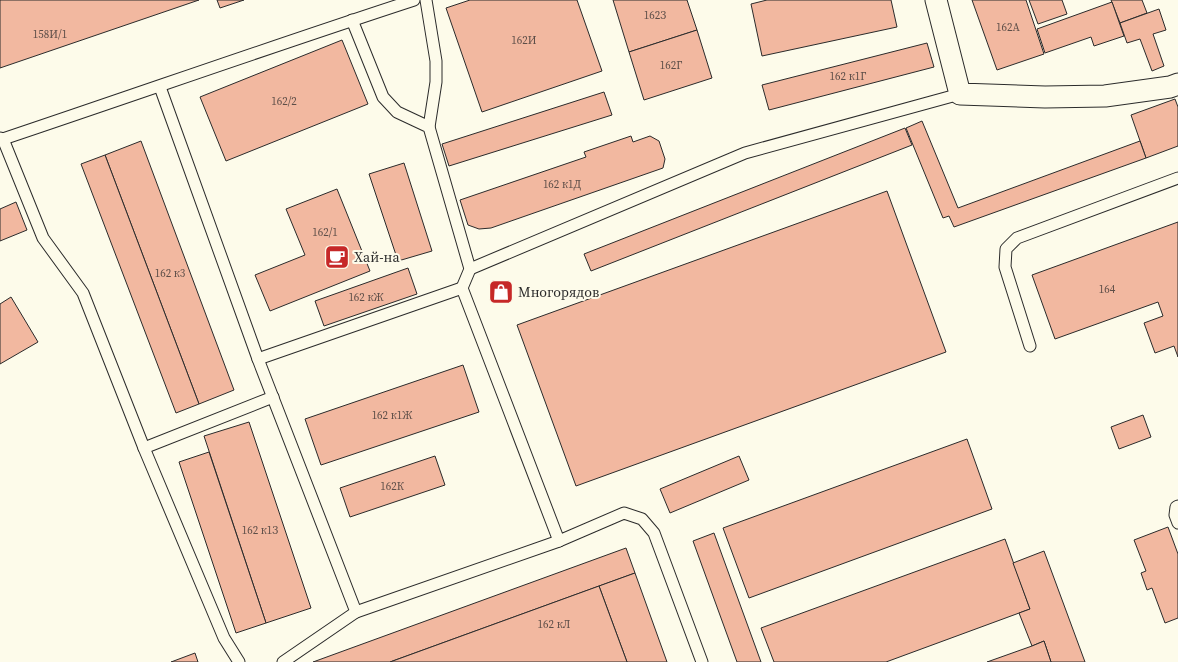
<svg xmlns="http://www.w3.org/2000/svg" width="1178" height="662" font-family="'Source Serif 4',serif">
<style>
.building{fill:#f2b8a0;stroke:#2b2b2b}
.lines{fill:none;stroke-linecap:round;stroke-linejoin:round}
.service-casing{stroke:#2b2b2b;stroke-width:13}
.minor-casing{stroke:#2b2b2b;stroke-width:23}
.service{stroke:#fdfbea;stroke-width:11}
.minor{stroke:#fdfbea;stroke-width:21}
.labels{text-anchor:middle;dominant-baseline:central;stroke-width:4;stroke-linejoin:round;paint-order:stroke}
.number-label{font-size:11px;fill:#5d4e48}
.poi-label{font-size:14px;fill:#2b2b2b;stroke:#fdfbea;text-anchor:start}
</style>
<rect width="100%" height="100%" fill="#fdfbea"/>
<g class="building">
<polygon points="0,0 199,0 0,68"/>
<polygon points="217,0 244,0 220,8"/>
<polygon points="470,0 577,0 602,71 482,112 446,8"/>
<polygon points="613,0 687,0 697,30 629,52"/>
<polygon points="767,0 891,0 897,27 762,56 751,4"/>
<polygon points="972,0 1026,0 1044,54 997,70"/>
<polygon points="1029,0 1062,0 1067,14 1038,24"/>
<polygon points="1111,0 1142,0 1147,13 1120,23"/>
<polygon points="1112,2 1124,36 1094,46 1091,37 1045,53 1037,29"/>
<polygon points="1159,9 1166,30 1153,34 1164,66 1152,71 1140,39 1127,43 1120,23"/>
<polygon points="697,30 712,78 644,100 629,52"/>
<polygon points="342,40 368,104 226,161 200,97"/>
<polygon points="927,43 934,67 769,110 762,85"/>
<polygon points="604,92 612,115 449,166 442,144"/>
<polygon points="1175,99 1178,107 1178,146 1146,158 1131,115"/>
<polygon points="922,121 958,208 1140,141 1146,158 954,227 949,216 943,218 906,128"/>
<polygon points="905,128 912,145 591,271 584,254"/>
<polygon points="631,136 633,142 650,136 659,141 665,159 663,168 491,228 479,229 468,225 460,200 586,157 584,152"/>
<polygon points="141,141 234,390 199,404 105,155"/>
<polygon points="105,155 199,404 176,413 81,164"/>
<polygon points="404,163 432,251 398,261 369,174"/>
<polygon points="337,189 370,271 270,311 255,275 305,255 286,209"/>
<polygon points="887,191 946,352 576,486 517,325"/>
<polygon points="16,202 27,230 0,241 0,209"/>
<polygon points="1178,222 1178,357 1174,346 1155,353 1144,323 1163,316 1158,302 1055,339 1032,275"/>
<polygon points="408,268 417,294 324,326 315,301"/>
<polygon points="11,297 38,342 0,364 0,304"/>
<polygon points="463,365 479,412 321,465 305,419"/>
<polygon points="1143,415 1151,437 1119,449 1111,427"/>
<polygon points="249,422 311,608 266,623 204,436"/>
<polygon points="967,439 992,509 749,598 723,528"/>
<polygon points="209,452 266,623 236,633 179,462"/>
<polygon points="435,456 445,485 350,517 340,488"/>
<polygon points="739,456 749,480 670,513 660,489"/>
<polygon points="1168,527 1178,554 1178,618 1165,623 1152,588 1147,590 1141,573 1146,571 1134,540"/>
<polygon points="714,533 761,662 737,662 693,541"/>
<polygon points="1005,539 1030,609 886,662 774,662 761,628"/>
<polygon points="626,548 635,573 390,662 313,662"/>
<polygon points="1044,551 1085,662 1051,662 1044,641 1032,646 1019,613 1030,609 1013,563"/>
<polygon points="635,573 667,662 627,662 599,586"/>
<polygon points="599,586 627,662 390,662"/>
<polygon points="1044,641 1051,662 987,662 1032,646"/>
<polygon points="195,653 198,662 171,662"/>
</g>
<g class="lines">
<defs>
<g id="service">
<polyline points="426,0 436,61 436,82 429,127"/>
<polyline points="352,20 383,97 397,112 429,127 470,269 462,288 559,541 624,513 642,519 654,533 702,662"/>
<polyline points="160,87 258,359 356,612 283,662"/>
<polyline points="0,138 3,139 43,238 83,293 144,448 224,638 239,662"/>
<path d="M3,139C140,93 276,45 414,0"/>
<polyline points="470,269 745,153 960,94"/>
<polyline points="1030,346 1005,267 1006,249 1017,238 1178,178"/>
<polyline points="258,359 462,288"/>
<polyline points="144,448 273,397"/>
<polyline points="1178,506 1176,507 1175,515 1178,523"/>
<polyline points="356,612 559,541"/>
</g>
<polyline id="minor" points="936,0 960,94 1045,97 1105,96 1170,87 1178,84"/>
</defs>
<use href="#service" class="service-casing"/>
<use href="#minor" class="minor-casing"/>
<use href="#service" class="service"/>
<use href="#minor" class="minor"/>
</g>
<defs>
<symbol id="cafe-square" viewBox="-11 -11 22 22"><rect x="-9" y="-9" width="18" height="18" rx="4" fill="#c62828" stroke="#fdfbea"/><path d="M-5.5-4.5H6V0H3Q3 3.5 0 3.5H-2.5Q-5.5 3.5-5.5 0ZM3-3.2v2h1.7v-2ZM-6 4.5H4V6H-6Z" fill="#fff"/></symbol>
<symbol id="shop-square" viewBox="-11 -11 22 22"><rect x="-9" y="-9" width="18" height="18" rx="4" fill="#c62828" stroke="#fdfbea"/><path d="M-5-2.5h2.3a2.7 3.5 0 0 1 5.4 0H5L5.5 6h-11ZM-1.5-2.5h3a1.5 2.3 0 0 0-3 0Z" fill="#fff"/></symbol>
</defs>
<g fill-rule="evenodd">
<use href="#cafe-square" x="323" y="243" width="28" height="28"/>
<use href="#shop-square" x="487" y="278" width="28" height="28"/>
</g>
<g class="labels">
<g class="number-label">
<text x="655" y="15">162З</text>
<text x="1008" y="27">162А</text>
<text x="50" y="34">158И/1</text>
<text x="524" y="40">162И</text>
<text x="671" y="65">162Г</text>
<text x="848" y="76">162 к1Г</text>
<text x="284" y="101">162/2</text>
<text x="562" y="184">162 к1Д</text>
<text x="325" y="232">162/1</text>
<text x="170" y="273">162 к3</text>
<text x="1107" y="289">164</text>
<text x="366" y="297">162 кЖ</text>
<text x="392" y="415">162 к1Ж</text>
<text x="392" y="486">162К</text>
<text x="260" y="530">162 к1З</text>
<text x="554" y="624">162 кЛ</text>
</g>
<g class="poi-label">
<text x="354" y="257">Хай-на</text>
<text x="518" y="292">Многорядов</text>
</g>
</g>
</svg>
